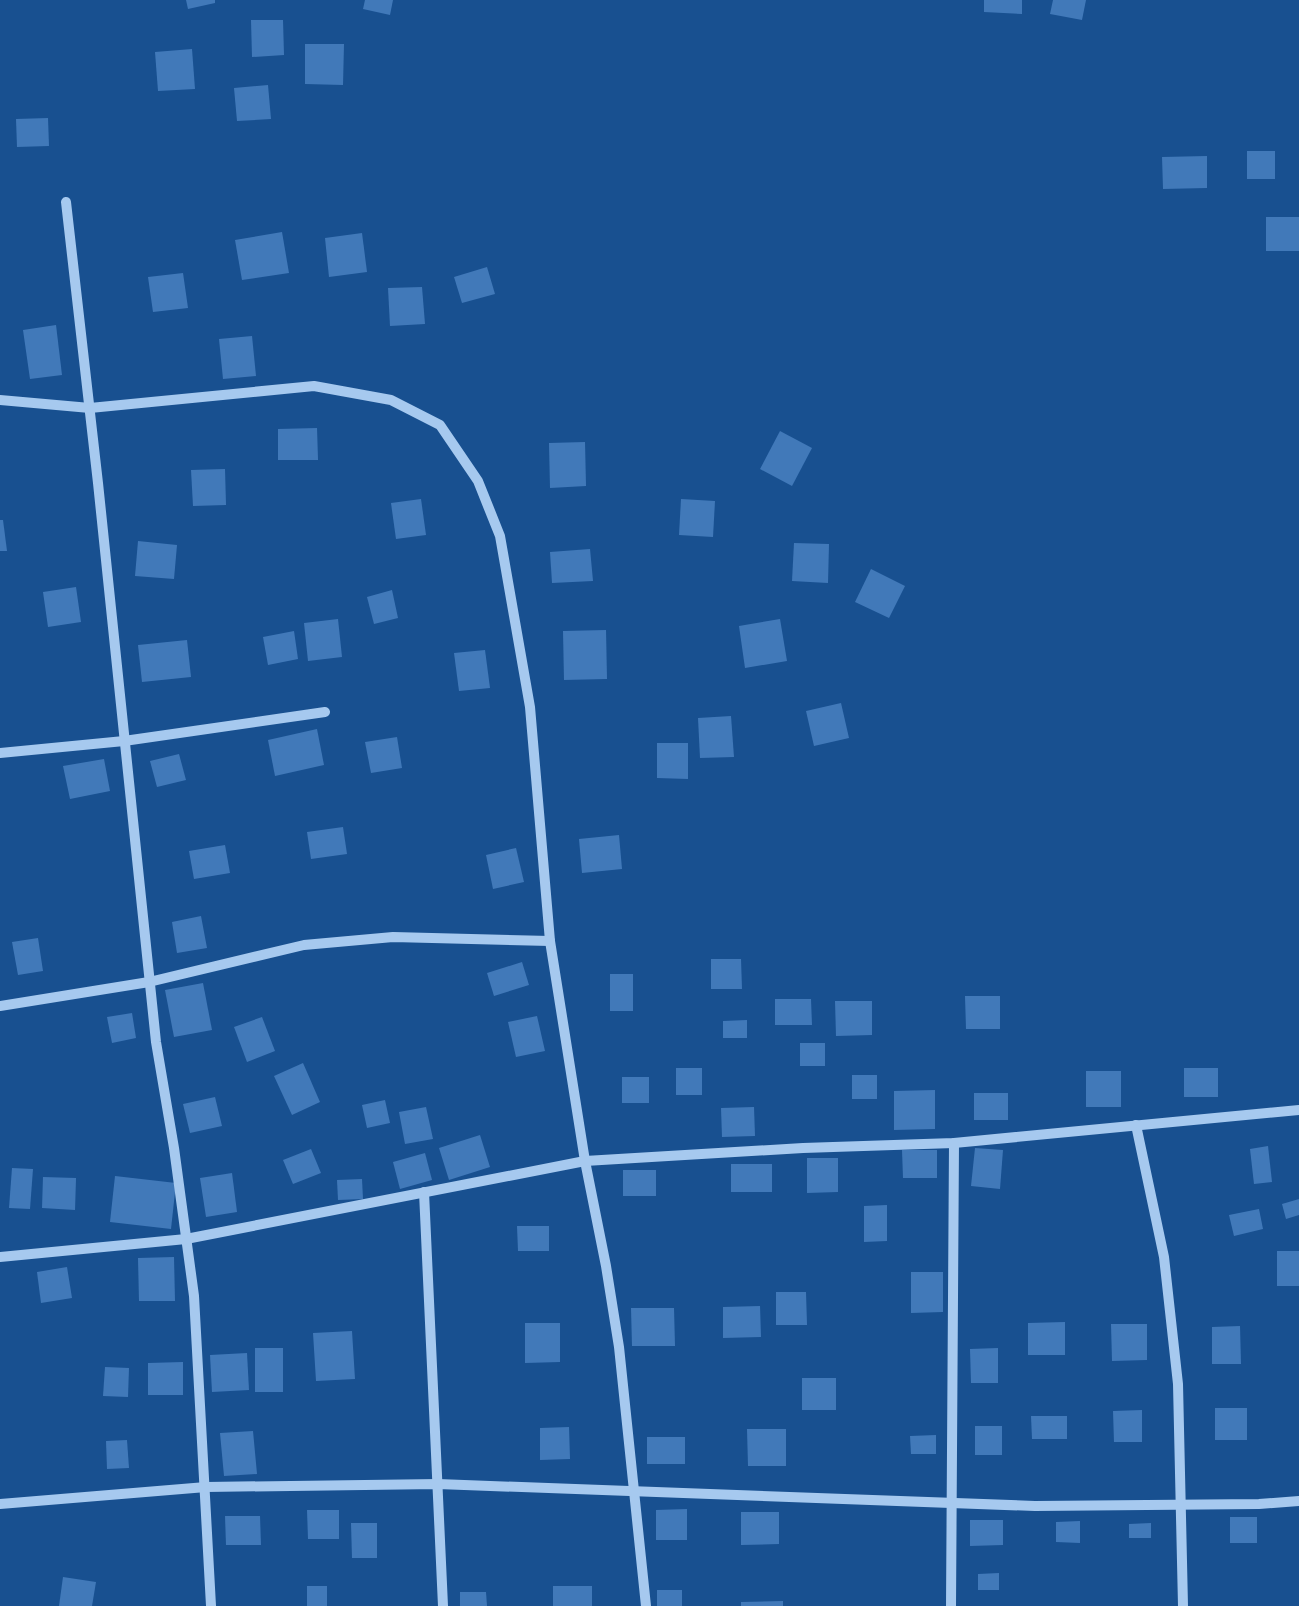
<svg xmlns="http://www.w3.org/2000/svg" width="1299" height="1606" font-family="Cabin,sans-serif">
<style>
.building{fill:#4179b9}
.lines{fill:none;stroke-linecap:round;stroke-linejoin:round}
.minor{stroke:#a6c9ef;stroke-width:10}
</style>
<rect width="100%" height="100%" fill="#185090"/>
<g class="building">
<polygon points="186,0 215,0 215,3 188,9"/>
<polygon points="365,0 393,0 390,15 363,9"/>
<polygon points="984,0 1022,0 1022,14 984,12"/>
<polygon points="1053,0 1086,0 1082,20 1050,14"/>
<polygon points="251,20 283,20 284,55 252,57"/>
<polygon points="305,44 344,44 343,85 305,84"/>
<polygon points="192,49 195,89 158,91 155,52"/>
<polygon points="268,85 271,119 237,121 234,88"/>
<polygon points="48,118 49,146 17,147 16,119"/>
<rect x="1247" y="151" width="28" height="28"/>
<polygon points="1207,156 1207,188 1163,189 1162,157"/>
<rect x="1266" y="217" width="33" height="34"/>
<polygon points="282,232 289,273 242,280 235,240"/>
<polygon points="362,233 367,272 329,277 325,238"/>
<polygon points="487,267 495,294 462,303 454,277"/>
<polygon points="183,273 188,308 153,312 148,277"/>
<polygon points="422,287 425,324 390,326 388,288"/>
<polygon points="56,325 62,375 30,379 23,330"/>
<polygon points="252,336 256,376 223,379 219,339"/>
<polygon points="317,428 318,460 278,460 278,429"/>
<polygon points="780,431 812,448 792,486 760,469"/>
<polygon points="585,442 586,486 550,488 549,443"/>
<polygon points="225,469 226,505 193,506 191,470"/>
<polygon points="421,499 426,535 396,539 391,503"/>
<polygon points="681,499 715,501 713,537 679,535"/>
<polygon points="0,520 3,520 7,551 0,551"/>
<polygon points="138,541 177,545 174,579 135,576"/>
<polygon points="794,543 829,544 828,583 792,581"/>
<polygon points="590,549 593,581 552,583 550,552"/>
<polygon points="871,569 905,586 889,618 855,602"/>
<polygon points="76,587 81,622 48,627 43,592"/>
<polygon points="392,590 398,618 374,624 367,597"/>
<polygon points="338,619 342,657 308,661 304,623"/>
<polygon points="780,619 787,661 745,668 739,626"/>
<polygon points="606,630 607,679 564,680 563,631"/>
<polygon points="294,631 298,659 268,665 263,637"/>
<polygon points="187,640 191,677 142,682 138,645"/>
<polygon points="485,650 490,688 459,691 454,653"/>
<polygon points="841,703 849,738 814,746 806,711"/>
<polygon points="731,716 734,757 700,758 698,718"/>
<polygon points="317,729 324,765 275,776 268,740"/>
<polygon points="397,737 402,768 371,773 365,742"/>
<polygon points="657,743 688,743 688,779 657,778"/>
<polygon points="179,754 186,780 157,787 150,761"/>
<polygon points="104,759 110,791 70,799 63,766"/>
<polygon points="343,827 347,854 311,859 307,832"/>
<polygon points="619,835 622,869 582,873 579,839"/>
<polygon points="225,845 230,873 194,879 189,851"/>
<polygon points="516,848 524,882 493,889 486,855"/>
<polygon points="201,916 207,948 177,953 172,922"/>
<polygon points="38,938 43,971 18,975 12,942"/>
<polygon points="711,959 741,959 742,989 711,989"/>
<polygon points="522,962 529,985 494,996 487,973"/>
<rect x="610" y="974" width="23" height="37"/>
<polygon points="203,983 212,1030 174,1037 165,990"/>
<polygon points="965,996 1000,996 1000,1029 966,1029"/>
<polygon points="775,999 811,999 812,1025 775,1025"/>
<polygon points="835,1001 872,1001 872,1035 836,1036"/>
<polygon points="132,1013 136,1038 112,1043 107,1017"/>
<polygon points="537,1016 545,1051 516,1057 508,1022"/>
<polygon points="262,1017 275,1051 247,1062 234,1027"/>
<polygon points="747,1020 747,1038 723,1038 723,1021"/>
<rect x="800" y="1043" width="25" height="23"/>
<polygon points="303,1063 320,1102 292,1115 274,1076"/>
<rect x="676" y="1068" width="26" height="27"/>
<rect x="1184" y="1068" width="34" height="29"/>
<rect x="1086" y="1071" width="35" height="36"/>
<rect x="852" y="1075" width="25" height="24"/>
<rect x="622" y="1077" width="27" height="26"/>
<polygon points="935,1090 935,1129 894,1130 894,1091"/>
<rect x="974" y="1093" width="34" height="27"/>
<polygon points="215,1097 222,1126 190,1133 183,1104"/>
<polygon points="385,1100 390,1123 367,1128 362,1105"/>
<polygon points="426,1107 433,1139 405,1144 399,1112"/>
<polygon points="754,1107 755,1136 722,1137 721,1108"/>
<polygon points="480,1135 490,1167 449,1180 439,1148"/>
<polygon points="1268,1146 1272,1182 1254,1184 1250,1149"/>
<polygon points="975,1148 1003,1150 1000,1189 971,1186"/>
<polygon points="311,1149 321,1173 293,1184 283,1160"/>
<polygon points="902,1150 937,1150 937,1178 903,1178"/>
<polygon points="425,1153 432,1180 400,1189 393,1162"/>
<polygon points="807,1158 838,1158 838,1192 807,1193"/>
<rect x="731" y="1164" width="41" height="28"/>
<polygon points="12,1168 33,1169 30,1209 9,1208"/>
<rect x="623" y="1170" width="33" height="26"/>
<polygon points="232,1173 237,1212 206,1217 200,1178"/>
<polygon points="115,1176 176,1183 171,1229 110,1222"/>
<polygon points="43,1177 76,1178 75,1210 42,1208"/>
<polygon points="362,1179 363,1199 338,1200 337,1180"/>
<polygon points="1299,1199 1299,1215 1286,1219 1282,1204"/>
<polygon points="887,1205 887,1241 864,1242 864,1206"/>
<polygon points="1259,1209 1263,1229 1234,1236 1229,1215"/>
<polygon points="517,1226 549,1226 549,1251 518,1251"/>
<rect x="1277" y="1251" width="22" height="35"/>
<polygon points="174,1257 175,1301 139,1301 138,1258"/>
<polygon points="67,1267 72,1298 41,1303 37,1272"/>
<polygon points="911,1272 943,1272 943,1312 911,1313"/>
<polygon points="776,1292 806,1292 807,1325 776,1325"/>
<polygon points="760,1306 761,1337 723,1338 723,1307"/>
<polygon points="631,1308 674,1308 675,1346 632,1346"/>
<polygon points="1065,1322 1065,1355 1028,1355 1028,1323"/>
<polygon points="525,1323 560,1323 560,1362 525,1363"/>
<polygon points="1111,1324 1147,1324 1147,1360 1112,1361"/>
<polygon points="1240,1326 1241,1364 1212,1364 1212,1327"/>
<polygon points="352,1331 355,1379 316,1381 313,1333"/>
<rect x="255" y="1348" width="28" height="44"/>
<polygon points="998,1348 998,1383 971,1383 970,1349"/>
<polygon points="247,1353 249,1390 212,1392 210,1355"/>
<polygon points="183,1362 183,1395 148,1395 148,1363"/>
<polygon points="105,1367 129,1368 128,1397 103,1396"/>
<rect x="802" y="1378" width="34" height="32"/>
<rect x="1215" y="1408" width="32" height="32"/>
<polygon points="1142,1410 1142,1442 1114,1442 1113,1411"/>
<polygon points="1031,1416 1067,1416 1067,1439 1032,1439"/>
<rect x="975" y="1426" width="27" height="29"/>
<polygon points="569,1427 570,1459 540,1460 540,1428"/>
<polygon points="747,1429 786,1429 786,1466 748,1466"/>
<polygon points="253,1431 257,1474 224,1476 220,1433"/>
<polygon points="936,1435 936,1454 911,1454 910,1436"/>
<rect x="647" y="1437" width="38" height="27"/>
<polygon points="127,1440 129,1468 107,1469 106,1441"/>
<polygon points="687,1509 687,1540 656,1540 656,1510"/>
<polygon points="307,1510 339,1510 339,1539 308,1539"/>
<polygon points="741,1512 779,1512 779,1544 741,1545"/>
<polygon points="225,1516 260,1516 261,1545 226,1545"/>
<rect x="1230" y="1517" width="27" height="26"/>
<polygon points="970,1520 1003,1520 1003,1545 970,1546"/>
<polygon points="1080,1521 1080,1543 1056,1542 1056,1522"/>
<polygon points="351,1523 377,1523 377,1558 352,1558"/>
<polygon points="1151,1523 1151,1538 1129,1538 1129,1524"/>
<polygon points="999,1573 999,1590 978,1590 978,1574"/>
<polygon points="63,1577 96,1582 92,1606 59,1606"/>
<rect x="307" y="1586" width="20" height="20"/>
<rect x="553" y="1586" width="39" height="20"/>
<rect x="657" y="1590" width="25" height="16"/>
<polygon points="460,1592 486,1592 487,1606 460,1606"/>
<polygon points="783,1601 783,1606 741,1606 741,1602"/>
</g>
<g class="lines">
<g class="minor">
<polyline points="66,202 98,483 156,1042 174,1148 194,1296 211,1606"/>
<polyline points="0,400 90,408 314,386 391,400 440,425 478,481 500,536 530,707 550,941 585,1161 606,1266 619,1347 646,1606"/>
<polyline points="0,753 124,741 325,712"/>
<polyline points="0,1006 149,982 304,945 393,937 550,941"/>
<polyline points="1136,1125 1164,1257 1178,1384 1183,1606"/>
<polyline points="424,1192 443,1606"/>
<polyline points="0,1257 186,1239 585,1161 803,1148 954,1143 1299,1110"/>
<polyline points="0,1504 206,1487 438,1484 1035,1506 1259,1504 1299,1501"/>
<polyline points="951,1606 954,1143"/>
</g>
</g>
</svg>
